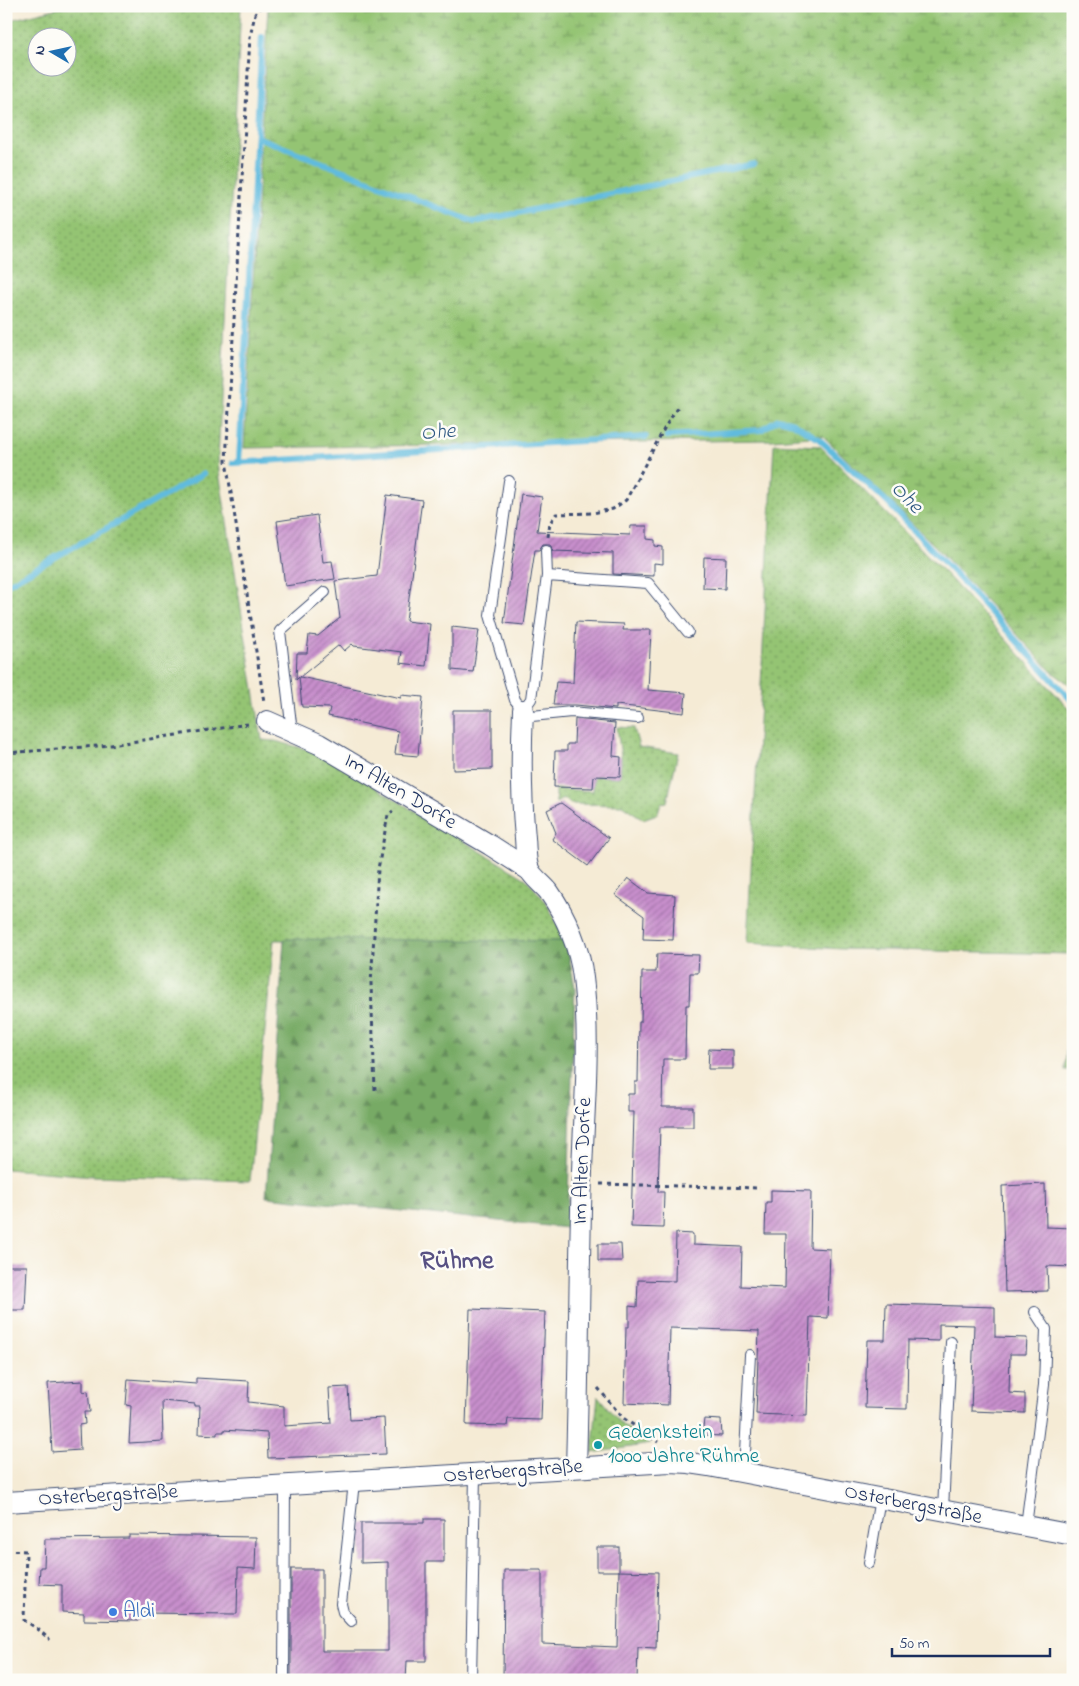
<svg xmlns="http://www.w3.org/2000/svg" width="1079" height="1686" font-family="'Indie Flower',sans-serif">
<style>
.grass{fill:url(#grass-dots);stroke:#587a68;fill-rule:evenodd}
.forest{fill:url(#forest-firs);stroke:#496c62}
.wetland{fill:url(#wetland-marsh);stroke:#587a68}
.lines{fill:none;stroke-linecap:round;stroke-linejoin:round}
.stream{stroke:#60bbde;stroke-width:6}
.building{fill:url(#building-hatch)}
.lane-casing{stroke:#3c4b70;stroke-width:12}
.street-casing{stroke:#3c4b70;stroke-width:22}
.path{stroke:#3c4b70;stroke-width:3;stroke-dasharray:4 4;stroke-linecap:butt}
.lane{stroke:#fff;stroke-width:10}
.street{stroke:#fff;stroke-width:20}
.culture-dot{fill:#0f9aa8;stroke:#fdfcf7;stroke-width:2}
.shop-dot{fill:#3f7fe0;stroke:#fdfcf7;stroke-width:2}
.labels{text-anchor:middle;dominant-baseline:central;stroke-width:5;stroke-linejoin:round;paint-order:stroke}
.street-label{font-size:21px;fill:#1b2f5e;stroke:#fdfcf7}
.culture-label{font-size:21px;fill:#0d838f;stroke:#fdfcf7;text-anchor:start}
.shop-label{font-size:21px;fill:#366cbe;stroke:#fdfcf7;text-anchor:start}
.water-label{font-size:22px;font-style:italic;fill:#305984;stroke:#fdfcf7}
.district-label{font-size:26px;font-weight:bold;fill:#585184;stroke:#fdfcf7}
</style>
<defs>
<pattern id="grass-dots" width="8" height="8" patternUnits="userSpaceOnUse" patternTransform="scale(1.25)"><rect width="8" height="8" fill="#94c473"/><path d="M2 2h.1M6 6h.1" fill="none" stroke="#78a062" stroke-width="1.8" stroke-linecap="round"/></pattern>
<pattern id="forest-firs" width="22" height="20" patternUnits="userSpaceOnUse" patternTransform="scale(1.25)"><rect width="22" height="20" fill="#77aa65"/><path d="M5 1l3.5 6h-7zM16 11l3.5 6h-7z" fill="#618b56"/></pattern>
<pattern id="wetland-marsh" width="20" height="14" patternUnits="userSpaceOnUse" patternTransform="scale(1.25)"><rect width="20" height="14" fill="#94c473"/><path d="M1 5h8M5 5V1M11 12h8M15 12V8" fill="none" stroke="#78a062"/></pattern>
<pattern id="building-hatch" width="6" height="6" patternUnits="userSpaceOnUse" patternTransform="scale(1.25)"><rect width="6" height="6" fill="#c88fcc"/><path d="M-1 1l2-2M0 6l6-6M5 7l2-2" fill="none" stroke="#a275a9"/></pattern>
</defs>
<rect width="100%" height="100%" fill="#fdfcf7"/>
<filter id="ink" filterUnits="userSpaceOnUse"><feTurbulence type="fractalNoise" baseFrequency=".02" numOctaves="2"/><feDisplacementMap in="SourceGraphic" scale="10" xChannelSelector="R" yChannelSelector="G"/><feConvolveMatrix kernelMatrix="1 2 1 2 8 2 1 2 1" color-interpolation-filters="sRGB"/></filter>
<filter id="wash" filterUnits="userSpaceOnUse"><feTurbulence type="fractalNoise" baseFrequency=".0096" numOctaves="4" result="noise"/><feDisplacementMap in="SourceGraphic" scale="20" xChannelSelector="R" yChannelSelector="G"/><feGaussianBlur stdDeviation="1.12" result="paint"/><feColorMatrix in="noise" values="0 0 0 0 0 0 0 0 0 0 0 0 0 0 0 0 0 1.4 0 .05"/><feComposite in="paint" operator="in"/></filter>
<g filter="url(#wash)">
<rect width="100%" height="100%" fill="#f5ebd5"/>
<g class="grass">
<path d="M67,6H241L218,459L219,472L262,740L275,741L317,752L526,879L546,902L566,941L274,940L250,1181L93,1176L6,1169V21ZM38,38H68V68H38Z"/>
<polygon points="774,444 820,446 948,576 1073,713 1073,1070 1065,1070 1071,954 842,949 747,943"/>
<polygon points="617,727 634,728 639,747 678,753 667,802 662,803 657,814 643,819 622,805 570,804 564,798 556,803 556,789 593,791 594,776 620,777 621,757"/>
<polygon points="598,1396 620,1423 651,1444 592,1453"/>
</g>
<polygon class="forest" points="284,939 566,941 575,987 567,1228 266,1197"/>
<polygon class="wetland" points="268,6 1073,6 1073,687 1052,672 936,547 823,436 772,440 244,448"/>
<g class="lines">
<g class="stream">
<polyline points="257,137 474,222 754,164"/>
<polyline points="667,436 761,430 778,419 793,423 819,439 885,500 957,576 1073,702"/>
<polyline points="239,462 262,37"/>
<polyline points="233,463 646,437"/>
<polyline points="6,585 203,474"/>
</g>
</g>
<g id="blocks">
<g class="building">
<polygon points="521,494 542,497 537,531 630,535 631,526 647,526 647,539 655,540 655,546 663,547 663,564 654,563 654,576 613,574 613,553 553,551 550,544 543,544 539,550 535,550 524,625 504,623"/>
<polygon points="387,495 422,500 406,621 430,624 426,666 400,663 402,652 354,646 352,644 344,651 339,645 300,677 401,698 401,695 423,697 418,756 395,754 398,731 328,716 330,708 302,707 299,677 296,680 297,653 307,653 309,635 318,636 340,618 335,581 377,576"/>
<polygon points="317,515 323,562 332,561 335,579 285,586 277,521"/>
<polygon points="704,557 726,558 725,589 703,588"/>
<polygon points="576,622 624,624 623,630 651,630 648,690 686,693 684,713 616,705 616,709 576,705 553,705 556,682 573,683"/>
<polygon points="452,627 479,630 473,672 452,670"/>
<polygon points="453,710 492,710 492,769 453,770"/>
<polygon points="575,719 615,723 613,756 621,757 620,777 594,776 593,788 554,787 555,751 567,751 567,744 574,744"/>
<polygon points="561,803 609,838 588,866 552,839 556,833 547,810"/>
<polygon points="628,878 648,893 675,895 673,940 643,939 644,916 615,895"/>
<polygon points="657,954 699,955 698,973 690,973 689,1005 686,1005 685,1059 663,1059 662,1107 693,1107 693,1127 660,1127 658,1192 664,1192 663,1228 631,1227 634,1112 628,1112 628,1094 635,1094 635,1082 638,1082 639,1022 641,1022 642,972 656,972"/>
<polygon points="709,1049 733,1050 733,1069 708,1069"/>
<polygon points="1045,1184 1046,1227 1073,1228 1073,1267 1047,1266 1048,1291 1005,1292 1002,1186"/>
<polygon points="771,1190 811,1191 810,1248 830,1249 828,1318 810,1317 807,1416 756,1414 759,1331 670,1328 668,1405 624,1403 626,1327 629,1327 629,1306 637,1307 638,1280 675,1281 676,1233 693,1234 693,1245 742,1247 741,1286 785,1288 786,1234 765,1234 766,1202 771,1202"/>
<polygon points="598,1244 621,1244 622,1261 598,1261"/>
<polygon points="6,1266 27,1266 25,1310 6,1310"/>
<polygon points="886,1304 995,1307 995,1337 1027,1338 1026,1354 1010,1354 1009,1393 1025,1394 1025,1413 971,1411 974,1325 939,1324 939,1341 908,1340 907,1409 865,1408 867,1340 885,1340"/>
<polygon points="470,1309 545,1312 541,1420 508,1419 507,1426 466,1425"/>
<polygon points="196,1378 249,1381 248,1402 284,1406 284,1426 331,1423 329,1388 348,1387 350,1420 384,1418 386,1454 268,1458 267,1433 224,1430 224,1432 217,1432 217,1435 199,1434 200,1406 195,1406 195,1404 162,1401 163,1441 129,1443 131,1406 126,1405 128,1379 196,1384"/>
<polygon points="83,1381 83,1392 88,1391 90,1412 84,1412 85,1424 79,1425 80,1450 52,1452 48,1383"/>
<polygon points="704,1419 721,1420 722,1436 702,1435"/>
<polygon points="424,1519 444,1519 444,1562 426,1562 426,1661 407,1661 406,1680 291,1680 291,1569 322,1569 322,1651 388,1651 388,1562 361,1563 361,1523 424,1523"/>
<polygon points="129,1535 256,1537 255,1569 238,1568 237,1614 138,1613 138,1621 84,1620 84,1613 62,1612 62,1585 39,1584 40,1567 44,1567 45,1539 129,1538"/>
<rect x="597" y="1547" width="22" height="24"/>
<polygon points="504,1570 542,1570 542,1644 617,1647 619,1571 658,1572 656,1648 638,1647 637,1680 503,1680"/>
</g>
</g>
</g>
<g filter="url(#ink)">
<use href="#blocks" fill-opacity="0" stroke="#3c4b70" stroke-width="1"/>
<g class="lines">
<defs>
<g id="lane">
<polyline points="509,481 490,615 515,700 523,710 531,699 547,576 648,583 688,632"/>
<polyline points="546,550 547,576"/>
<polyline points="522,717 571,712 638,718"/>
<polyline points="292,732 280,631 325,592"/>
<polyline points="744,1473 750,1355"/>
<polyline points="943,1510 951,1342"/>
<polyline points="1026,1526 1044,1385 1046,1329 1035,1312"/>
<polyline points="869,1563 880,1498"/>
<polyline points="351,1621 343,1612 341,1604 354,1482"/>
<polyline points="284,1680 285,1486"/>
<polyline points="471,1680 475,1475"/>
</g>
<g id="street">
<path d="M523,710C521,753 521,795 525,838C526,847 525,860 529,869C532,877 544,885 549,892C566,916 580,949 583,978C591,1043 584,1107 582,1172C579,1270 579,1369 576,1467"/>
<polyline points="267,721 319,744 490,845 529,870"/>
<polyline points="6,1502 670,1462 689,1463 709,1466 1073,1535"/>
</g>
</defs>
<use href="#lane" class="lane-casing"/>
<use href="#street" class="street-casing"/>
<g class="path">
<polyline points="261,6 255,14 250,37 226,461 264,702"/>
<polyline points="548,537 550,523 556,514 593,513 613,509 626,500 665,427 679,405"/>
<polyline points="6,753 111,745 248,724"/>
<polyline points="375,1090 371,984 378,869 388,815 393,811"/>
<polyline points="600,1184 760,1188"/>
<polyline points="598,1388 623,1418 658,1442"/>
<polyline points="6,1550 26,1551 24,1620 39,1630 50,1640"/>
</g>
<use href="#lane" class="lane"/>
<use href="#street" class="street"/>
</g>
</g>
<circle class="culture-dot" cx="598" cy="1445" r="5"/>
<circle class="shop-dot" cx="113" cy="1612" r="5"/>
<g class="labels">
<g class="street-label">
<text transform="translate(400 792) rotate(31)">Im Alten Dorfe</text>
<text transform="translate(583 1161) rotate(-88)">Im Alten Dorfe</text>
<text transform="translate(513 1472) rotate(-4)">Osterbergstraße</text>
<text transform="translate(108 1496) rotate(-3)">Osterbergstraße</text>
<text transform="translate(913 1505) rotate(11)">Osterbergstraße</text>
</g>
<g class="culture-label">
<text x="608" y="1433">Gedenkstein<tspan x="608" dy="24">1000 Jahre Rühme</tspan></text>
</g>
<g class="shop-label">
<text x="123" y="1612">Aldi</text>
</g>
<g class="water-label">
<text transform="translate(438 433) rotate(-4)">Ohe</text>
<text transform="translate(906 498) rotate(46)">Ohe</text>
</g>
<g class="district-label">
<text x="457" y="1262">Rühme</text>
</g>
</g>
<rect width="1079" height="1686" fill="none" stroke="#fdfcf7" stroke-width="25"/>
<g transform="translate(52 52) rotate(279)"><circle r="24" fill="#fdfcf7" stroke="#a3aaba"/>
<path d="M0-4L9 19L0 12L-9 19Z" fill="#1f6fb2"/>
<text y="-8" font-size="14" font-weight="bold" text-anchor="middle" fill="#1b2f5e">N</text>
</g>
<path d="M892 1648v8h158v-8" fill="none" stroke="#1b2f5e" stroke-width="2.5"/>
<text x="899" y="1648" font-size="15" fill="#1b2f5e" stroke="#fdfcf7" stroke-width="4" paint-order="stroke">50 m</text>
</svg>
